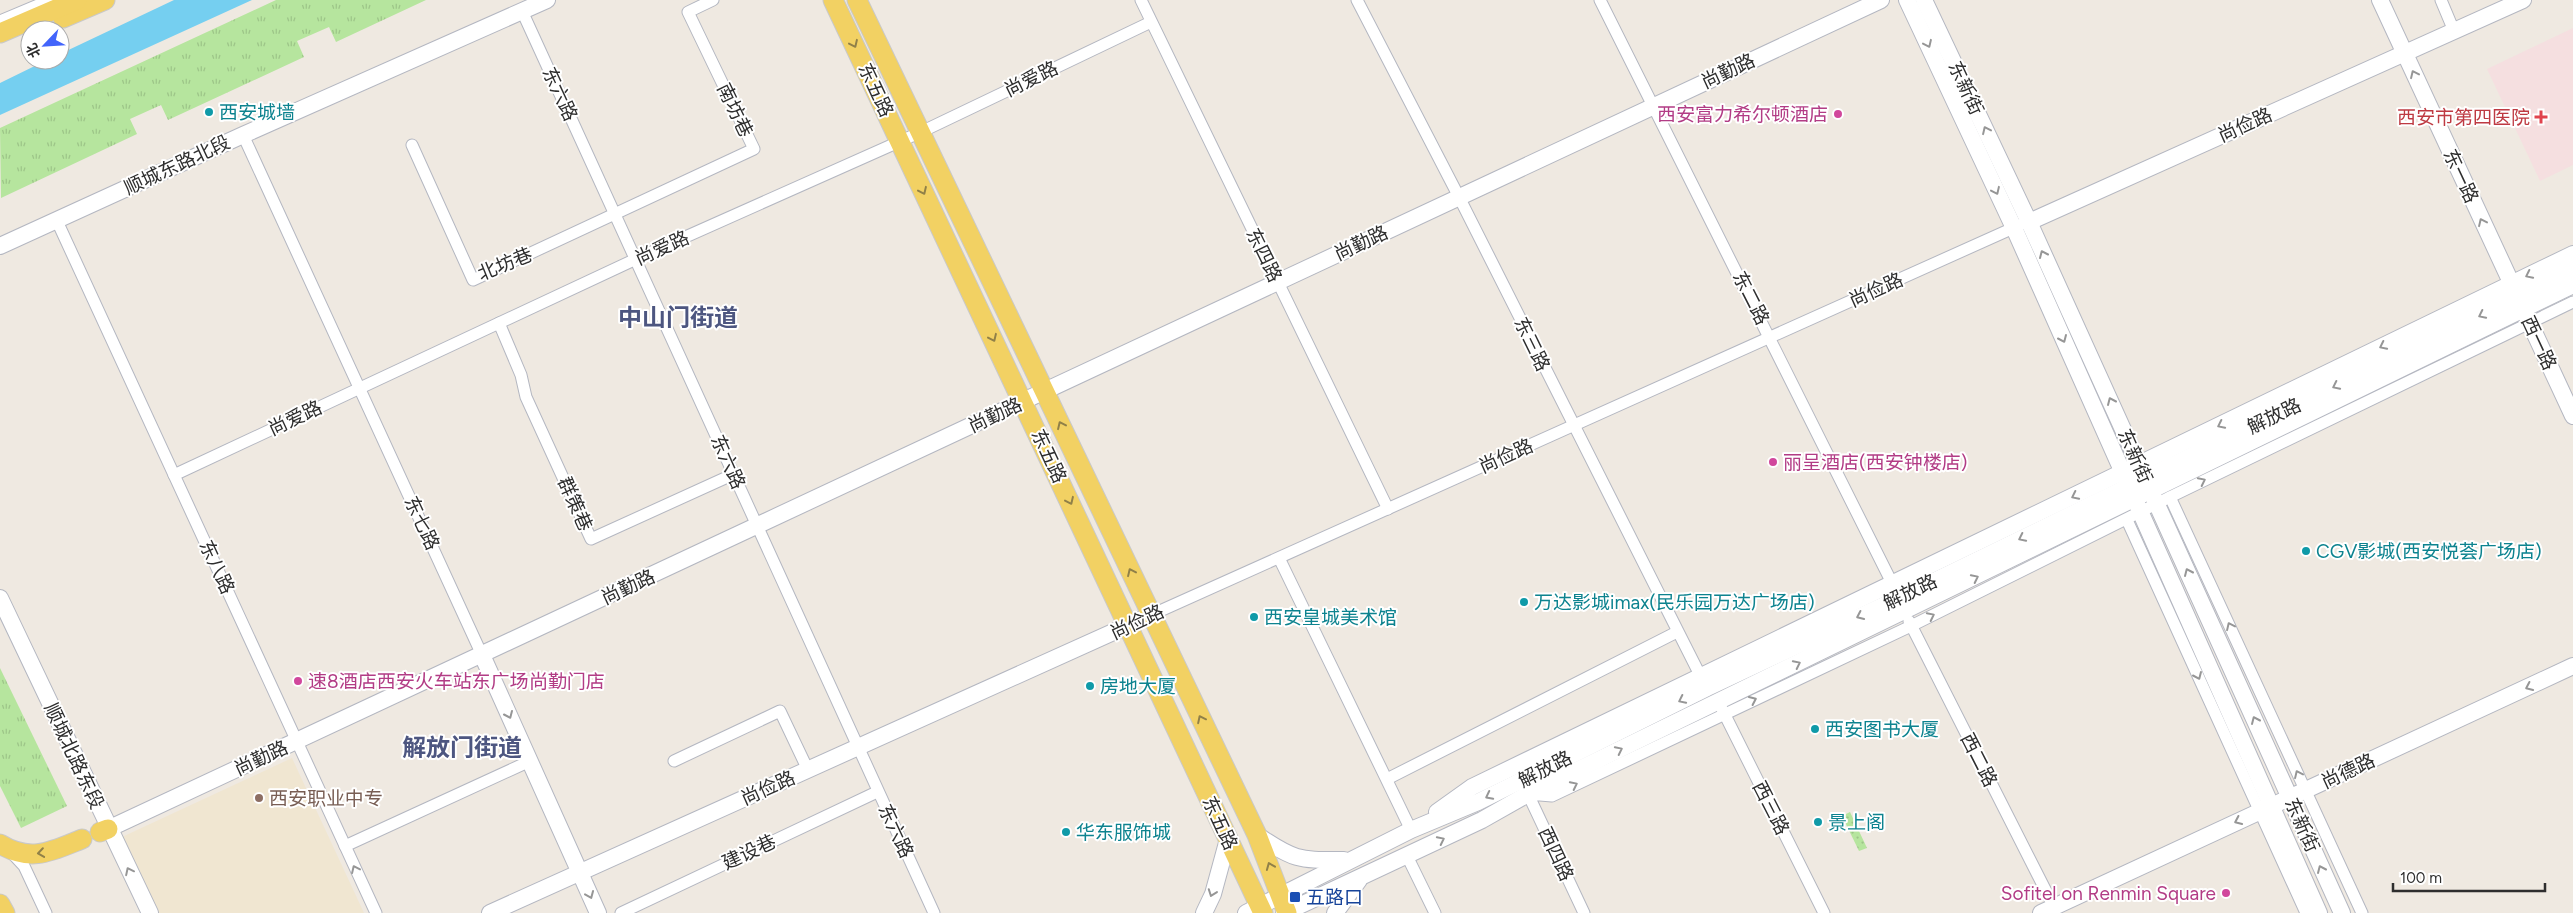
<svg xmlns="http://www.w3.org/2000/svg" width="2573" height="913" font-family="Figtree,'Noto Sans SC',sans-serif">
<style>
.education{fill:#f0e6d1}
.medical{fill:#f5dfe0}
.grass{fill:url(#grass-dots)}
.park{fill:url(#park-tufts)}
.water{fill:#75cff0}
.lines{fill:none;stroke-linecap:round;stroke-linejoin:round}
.street-casing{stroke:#b4b7c1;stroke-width:13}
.secondary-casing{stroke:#b4b7c1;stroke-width:18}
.primary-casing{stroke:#c9c9c9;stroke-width:21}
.street{stroke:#fff;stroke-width:11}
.secondary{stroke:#fff;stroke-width:16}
.primary{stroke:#f2d163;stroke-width:19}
.oneway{stroke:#908048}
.oneway2{stroke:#969696}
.culture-dot{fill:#0f9aa8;stroke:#fff;stroke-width:2}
.hotel-dot{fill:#d1479c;stroke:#fff;stroke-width:2}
.health-dot{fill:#e0444e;stroke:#fff;stroke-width:2}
.education-dot{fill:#8d6e63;stroke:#fff;stroke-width:2}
.transit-dot{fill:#1a4fb4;stroke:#fff;stroke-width:2}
.labels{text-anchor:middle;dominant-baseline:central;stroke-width:4;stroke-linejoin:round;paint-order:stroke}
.street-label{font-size:19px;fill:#2e2e2e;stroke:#fff}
.culture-label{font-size:19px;fill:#0d838f;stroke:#fff;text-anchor:start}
.hotel-label{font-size:19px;fill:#b23c85;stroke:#fff;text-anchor:end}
.health-label{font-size:19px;fill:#be3a42;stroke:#fff;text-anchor:end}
.education-label{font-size:19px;fill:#785e54;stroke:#fff;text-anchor:start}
.transit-label{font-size:19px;fill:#164399;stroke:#fff;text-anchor:start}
.district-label{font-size:24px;font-weight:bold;fill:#4d5680;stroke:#fff}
</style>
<defs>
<pattern id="grass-dots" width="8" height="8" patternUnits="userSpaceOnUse" patternTransform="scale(1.25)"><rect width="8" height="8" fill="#b6e59e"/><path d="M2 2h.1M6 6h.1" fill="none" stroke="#9dc588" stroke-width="1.8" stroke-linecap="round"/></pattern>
<pattern id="park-tufts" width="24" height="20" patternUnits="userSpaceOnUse" patternTransform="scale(1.25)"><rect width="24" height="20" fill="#b6e59e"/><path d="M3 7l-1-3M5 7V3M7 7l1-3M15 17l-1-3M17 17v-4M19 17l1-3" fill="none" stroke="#9dc588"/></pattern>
</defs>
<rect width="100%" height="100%" fill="#efe9e1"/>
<polygon class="education" points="292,758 364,913 157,913 122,837"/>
<polygon class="medical" points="2573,28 2573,165 2540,181 2487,69"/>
<polygon class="grass" points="1850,812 1867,848 1859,851 1842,816"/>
<g class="park">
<polygon points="276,0 426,0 336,42 329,27 297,41 304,57 168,120 161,105 130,119 137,134 1,198 0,128"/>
<polygon points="0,668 67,806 21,828 0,786"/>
</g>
<polygon class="water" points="174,0 252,0 0,115 0,83 47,60 60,60 60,54"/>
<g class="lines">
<defs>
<g id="street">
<polyline points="1141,0 1388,509"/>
<polyline points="1357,0 1459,197 1704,683"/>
<polyline points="1600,0 1895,589"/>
<polyline points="2441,0 2454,31"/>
<polyline points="522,11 934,913"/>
<polyline points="0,21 50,0"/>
<polyline points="243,135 482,655"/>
<polyline points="412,145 473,280 754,149 688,12 713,0"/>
<polyline points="57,221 376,913"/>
<polyline points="499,323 521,375 526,397 591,539 734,474"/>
<polyline points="174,475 636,259 921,132 1151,22"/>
<polyline points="2170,497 2362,913"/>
<polyline points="2127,520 2306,913"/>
<polyline points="1279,558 1411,830"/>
<polyline points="1151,615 2020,225"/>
<polyline points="1909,621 2054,907"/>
<polyline points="1721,707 1824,913"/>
<polyline points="674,761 780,711 808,770"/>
<polyline points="1387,779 1677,632"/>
<polyline points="345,846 530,761"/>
<polyline points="11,852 24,866 46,913"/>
<polyline points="1407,856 1435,913"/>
<polyline points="621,913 877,792"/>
<polyline points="1584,913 1528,794 1552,796 1911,626 2170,497 2573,302"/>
</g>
<g id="secondary">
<polyline points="1907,0 2014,228 2319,913"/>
<polyline points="1924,0 2029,222 2342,913"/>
<polyline points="2380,0 2573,416"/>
<polyline points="2029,222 2523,0"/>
<polyline points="0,246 243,135 547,0"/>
<polyline points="0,598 150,913"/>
<polyline points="482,655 598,913"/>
<polyline points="1437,812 1472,787 2573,254"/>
<polyline points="108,829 1881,0"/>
<path d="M1257,835C1295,861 1299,860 1344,860"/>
<polyline points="490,913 1151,615"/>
<polyline points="1204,913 1213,894 1228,839"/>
<polyline points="1246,913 1411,830 1478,802 1707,688 1899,598 2573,270"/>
<polyline points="1284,913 1482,820 1528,794 2573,285"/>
<polyline points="1335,913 1359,880"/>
<polyline points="2041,913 2573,666"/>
</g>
<g id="primary">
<polyline points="833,0 1263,913"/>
<polyline points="857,0 1257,835 1287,913"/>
<polyline points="63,18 105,0"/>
<polyline points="0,33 77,0"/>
<polyline points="100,832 108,829"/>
<path d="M0,844C31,863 52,851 82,839"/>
<polyline points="0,904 5,913"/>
</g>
</defs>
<use href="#street" class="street-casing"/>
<use href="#secondary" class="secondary-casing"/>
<use href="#primary" class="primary-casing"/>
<use href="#street" class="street"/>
<use href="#secondary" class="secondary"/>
<use href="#primary" class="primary"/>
</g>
<defs><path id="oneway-chevron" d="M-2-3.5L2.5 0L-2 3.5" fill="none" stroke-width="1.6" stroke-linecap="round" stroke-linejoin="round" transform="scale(1.25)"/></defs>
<g class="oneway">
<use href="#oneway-chevron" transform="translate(854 44) rotate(65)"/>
<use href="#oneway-chevron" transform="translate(923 191) rotate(65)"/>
<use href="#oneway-chevron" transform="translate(993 338) rotate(65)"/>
<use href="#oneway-chevron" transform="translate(1061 425) rotate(-115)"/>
<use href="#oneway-chevron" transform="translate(1070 501) rotate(65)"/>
<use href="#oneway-chevron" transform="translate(1131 572) rotate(-115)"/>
<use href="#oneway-chevron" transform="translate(1201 719) rotate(-116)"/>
<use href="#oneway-chevron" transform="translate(41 853) rotate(172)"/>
<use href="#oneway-chevron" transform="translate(1270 866) rotate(-112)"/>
</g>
<g class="oneway2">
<use href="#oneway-chevron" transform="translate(1928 44) rotate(65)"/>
<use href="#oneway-chevron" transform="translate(2414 74) rotate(-115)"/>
<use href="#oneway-chevron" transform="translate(1986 130) rotate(-115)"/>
<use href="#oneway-chevron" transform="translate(1996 191) rotate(65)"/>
<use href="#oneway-chevron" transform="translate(2482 222) rotate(-115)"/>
<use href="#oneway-chevron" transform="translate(2043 254) rotate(-114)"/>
<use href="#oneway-chevron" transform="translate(2529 275) rotate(154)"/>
<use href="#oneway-chevron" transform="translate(2482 315) rotate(154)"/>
<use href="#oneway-chevron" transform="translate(2063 339) rotate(66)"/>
<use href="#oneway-chevron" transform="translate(2383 346) rotate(154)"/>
<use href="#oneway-chevron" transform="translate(2336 386) rotate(154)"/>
<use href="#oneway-chevron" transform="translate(2111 401) rotate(-114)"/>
<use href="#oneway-chevron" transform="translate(2221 425) rotate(154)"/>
<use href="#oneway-chevron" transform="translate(2202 481) rotate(-26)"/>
<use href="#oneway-chevron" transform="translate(2075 496) rotate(154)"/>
<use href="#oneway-chevron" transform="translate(2022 538) rotate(154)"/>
<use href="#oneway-chevron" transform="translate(2188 572) rotate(-114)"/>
<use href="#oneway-chevron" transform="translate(1975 578) rotate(-26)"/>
<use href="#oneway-chevron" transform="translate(1860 616) rotate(155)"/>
<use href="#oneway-chevron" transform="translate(1931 616) rotate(-26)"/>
<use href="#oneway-chevron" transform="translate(2230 626) rotate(-115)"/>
<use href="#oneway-chevron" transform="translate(1797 664) rotate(-26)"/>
<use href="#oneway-chevron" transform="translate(2198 676) rotate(66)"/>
<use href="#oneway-chevron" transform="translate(2529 687) rotate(155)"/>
<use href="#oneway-chevron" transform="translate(1682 700) rotate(154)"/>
<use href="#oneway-chevron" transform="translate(1753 700) rotate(-25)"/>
<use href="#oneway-chevron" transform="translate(509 715) rotate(66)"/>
<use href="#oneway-chevron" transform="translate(2255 720) rotate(-114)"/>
<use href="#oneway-chevron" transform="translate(1619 750) rotate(-26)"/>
<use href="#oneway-chevron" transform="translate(2298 774) rotate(-115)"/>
<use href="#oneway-chevron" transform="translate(1574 785) rotate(-26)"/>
<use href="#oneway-chevron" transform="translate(1489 796) rotate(153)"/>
<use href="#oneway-chevron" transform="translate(2238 821) rotate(155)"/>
<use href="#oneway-chevron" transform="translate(1441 840) rotate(-26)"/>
<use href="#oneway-chevron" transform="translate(355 869) rotate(-115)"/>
<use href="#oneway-chevron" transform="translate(2321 869) rotate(-114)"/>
<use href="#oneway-chevron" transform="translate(129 871) rotate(-116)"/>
<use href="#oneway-chevron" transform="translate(1212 893) rotate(110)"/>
<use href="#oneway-chevron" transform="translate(590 895) rotate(67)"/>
</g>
<g class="culture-dot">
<circle cx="209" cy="112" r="5"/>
<circle cx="2306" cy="551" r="5"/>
<circle cx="1524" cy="602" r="5"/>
<circle cx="1254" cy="617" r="5"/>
<circle cx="1090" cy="686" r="5"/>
<circle cx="1815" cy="729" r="5"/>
<circle cx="1818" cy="822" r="5"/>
<circle cx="1066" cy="832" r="5"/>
</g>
<g class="hotel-dot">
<circle cx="1838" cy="114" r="5"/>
<circle cx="1773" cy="462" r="5"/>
<circle cx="298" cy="681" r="5"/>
<circle cx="2226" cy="893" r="5"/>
</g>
<path class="health-dot" d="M2538.5 109.5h5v5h5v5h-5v5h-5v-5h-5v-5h5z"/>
<circle class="education-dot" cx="259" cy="798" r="5"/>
<rect class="transit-dot" x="1289" y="891" width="12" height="12" rx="2.5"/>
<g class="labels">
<g class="street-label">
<text transform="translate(1728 71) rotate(-25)">尚勤路</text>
<text transform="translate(1031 79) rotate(-26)">尚爱路</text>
<text transform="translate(1966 88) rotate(65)">东新街</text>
<text transform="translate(876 90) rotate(65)">东五路</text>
<text transform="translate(560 94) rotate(65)">东六路</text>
<text transform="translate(735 110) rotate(64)">南坊巷</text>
<text transform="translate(2245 125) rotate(-24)">尚俭路</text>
<text transform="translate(177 165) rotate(-25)">顺城东路北段</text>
<text transform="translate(2461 176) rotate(65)">东一路</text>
<text transform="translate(1361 243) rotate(-25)">尚勤路</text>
<text transform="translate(662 248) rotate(-24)">尚爱路</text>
<text transform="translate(1264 255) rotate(64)">东四路</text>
<text transform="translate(505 264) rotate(-22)">北坊巷</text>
<text transform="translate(1876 290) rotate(-24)">尚俭路</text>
<text transform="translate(1751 298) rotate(63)">东二路</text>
<text transform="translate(2539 343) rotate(65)">西一路</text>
<text transform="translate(1532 344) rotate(64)">东三路</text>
<text transform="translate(995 415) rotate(-25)">尚勤路</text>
<text transform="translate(2274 416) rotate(-26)">解放路</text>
<text transform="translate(295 418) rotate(-25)">尚爱路</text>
<text transform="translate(1049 456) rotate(65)">东五路</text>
<text transform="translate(1506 456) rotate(-24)">尚俭路</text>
<text transform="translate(2135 456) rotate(66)">东新街</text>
<text transform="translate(728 462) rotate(66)">东六路</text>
<text transform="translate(575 504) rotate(66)">群策巷</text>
<text transform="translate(422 523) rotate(65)">东七路</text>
<text transform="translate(217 567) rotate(65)">东八路</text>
<text transform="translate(628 587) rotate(-25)">尚勤路</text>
<text transform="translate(1910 592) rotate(-26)">解放路</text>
<text transform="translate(1137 622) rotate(-25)">尚俭路</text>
<text transform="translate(74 756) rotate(65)">顺城北路东段</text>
<text transform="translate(261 758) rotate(-25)">尚勤路</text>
<text transform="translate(1979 760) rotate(63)">西二路</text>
<text transform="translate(1545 769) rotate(-27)">解放路</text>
<text transform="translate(2348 771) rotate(-25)">尚德路</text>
<text transform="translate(768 788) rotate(-24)">尚俭路</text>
<text transform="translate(1771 808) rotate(63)">西三路</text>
<text transform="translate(1220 823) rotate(65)">东五路</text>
<text transform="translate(2302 825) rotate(66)">东新街</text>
<text transform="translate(896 831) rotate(65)">东六路</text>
<text transform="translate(749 852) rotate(-25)">建设巷</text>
<text transform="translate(1556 854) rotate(65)">西四路</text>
</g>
<g class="culture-label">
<text x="219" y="112">西安城墙</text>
<text x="2316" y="551">CGV影城(西安悦荟广场店)</text>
<text x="1534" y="602">万达影城imax(民乐园万达广场店)</text>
<text x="1264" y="617">西安皇城美术馆</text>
<text x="1100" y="686">房地大厦</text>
<text x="1825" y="729">西安图书大厦</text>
<text x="1828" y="822">景上阁</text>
<text x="1076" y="832">华东服饰城</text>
</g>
<g class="hotel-label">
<text x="1828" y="114">西安富力希尔顿酒店</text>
<text x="1783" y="462" text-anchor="start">丽呈酒店(西安钟楼店)</text>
<text x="308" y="681" text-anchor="start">速8酒店西安火车站东广场尚勤门店</text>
<text x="2216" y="893">Sofitel on Renmin Square</text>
</g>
<g class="health-label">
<text x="2530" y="117">西安市第四医院</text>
</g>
<g class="education-label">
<text x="269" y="798">西安职业中专</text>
</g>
<g class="transit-label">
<text x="1306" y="897">五路口</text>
</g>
<g class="district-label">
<text x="678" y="317">中山门街道</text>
<text x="462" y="747">解放门街道</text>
</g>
</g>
<g transform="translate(45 45) rotate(245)"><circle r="24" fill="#ffffff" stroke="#ababab"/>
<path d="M0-4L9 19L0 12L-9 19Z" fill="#4264fb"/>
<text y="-8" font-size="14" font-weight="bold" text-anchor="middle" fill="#2e2e2e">北</text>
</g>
<path d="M2393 883v8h152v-8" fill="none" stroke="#2e2e2e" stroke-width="2.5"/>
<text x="2400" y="883" font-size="15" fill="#2e2e2e" stroke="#ffffff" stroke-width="4" paint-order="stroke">100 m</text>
</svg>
